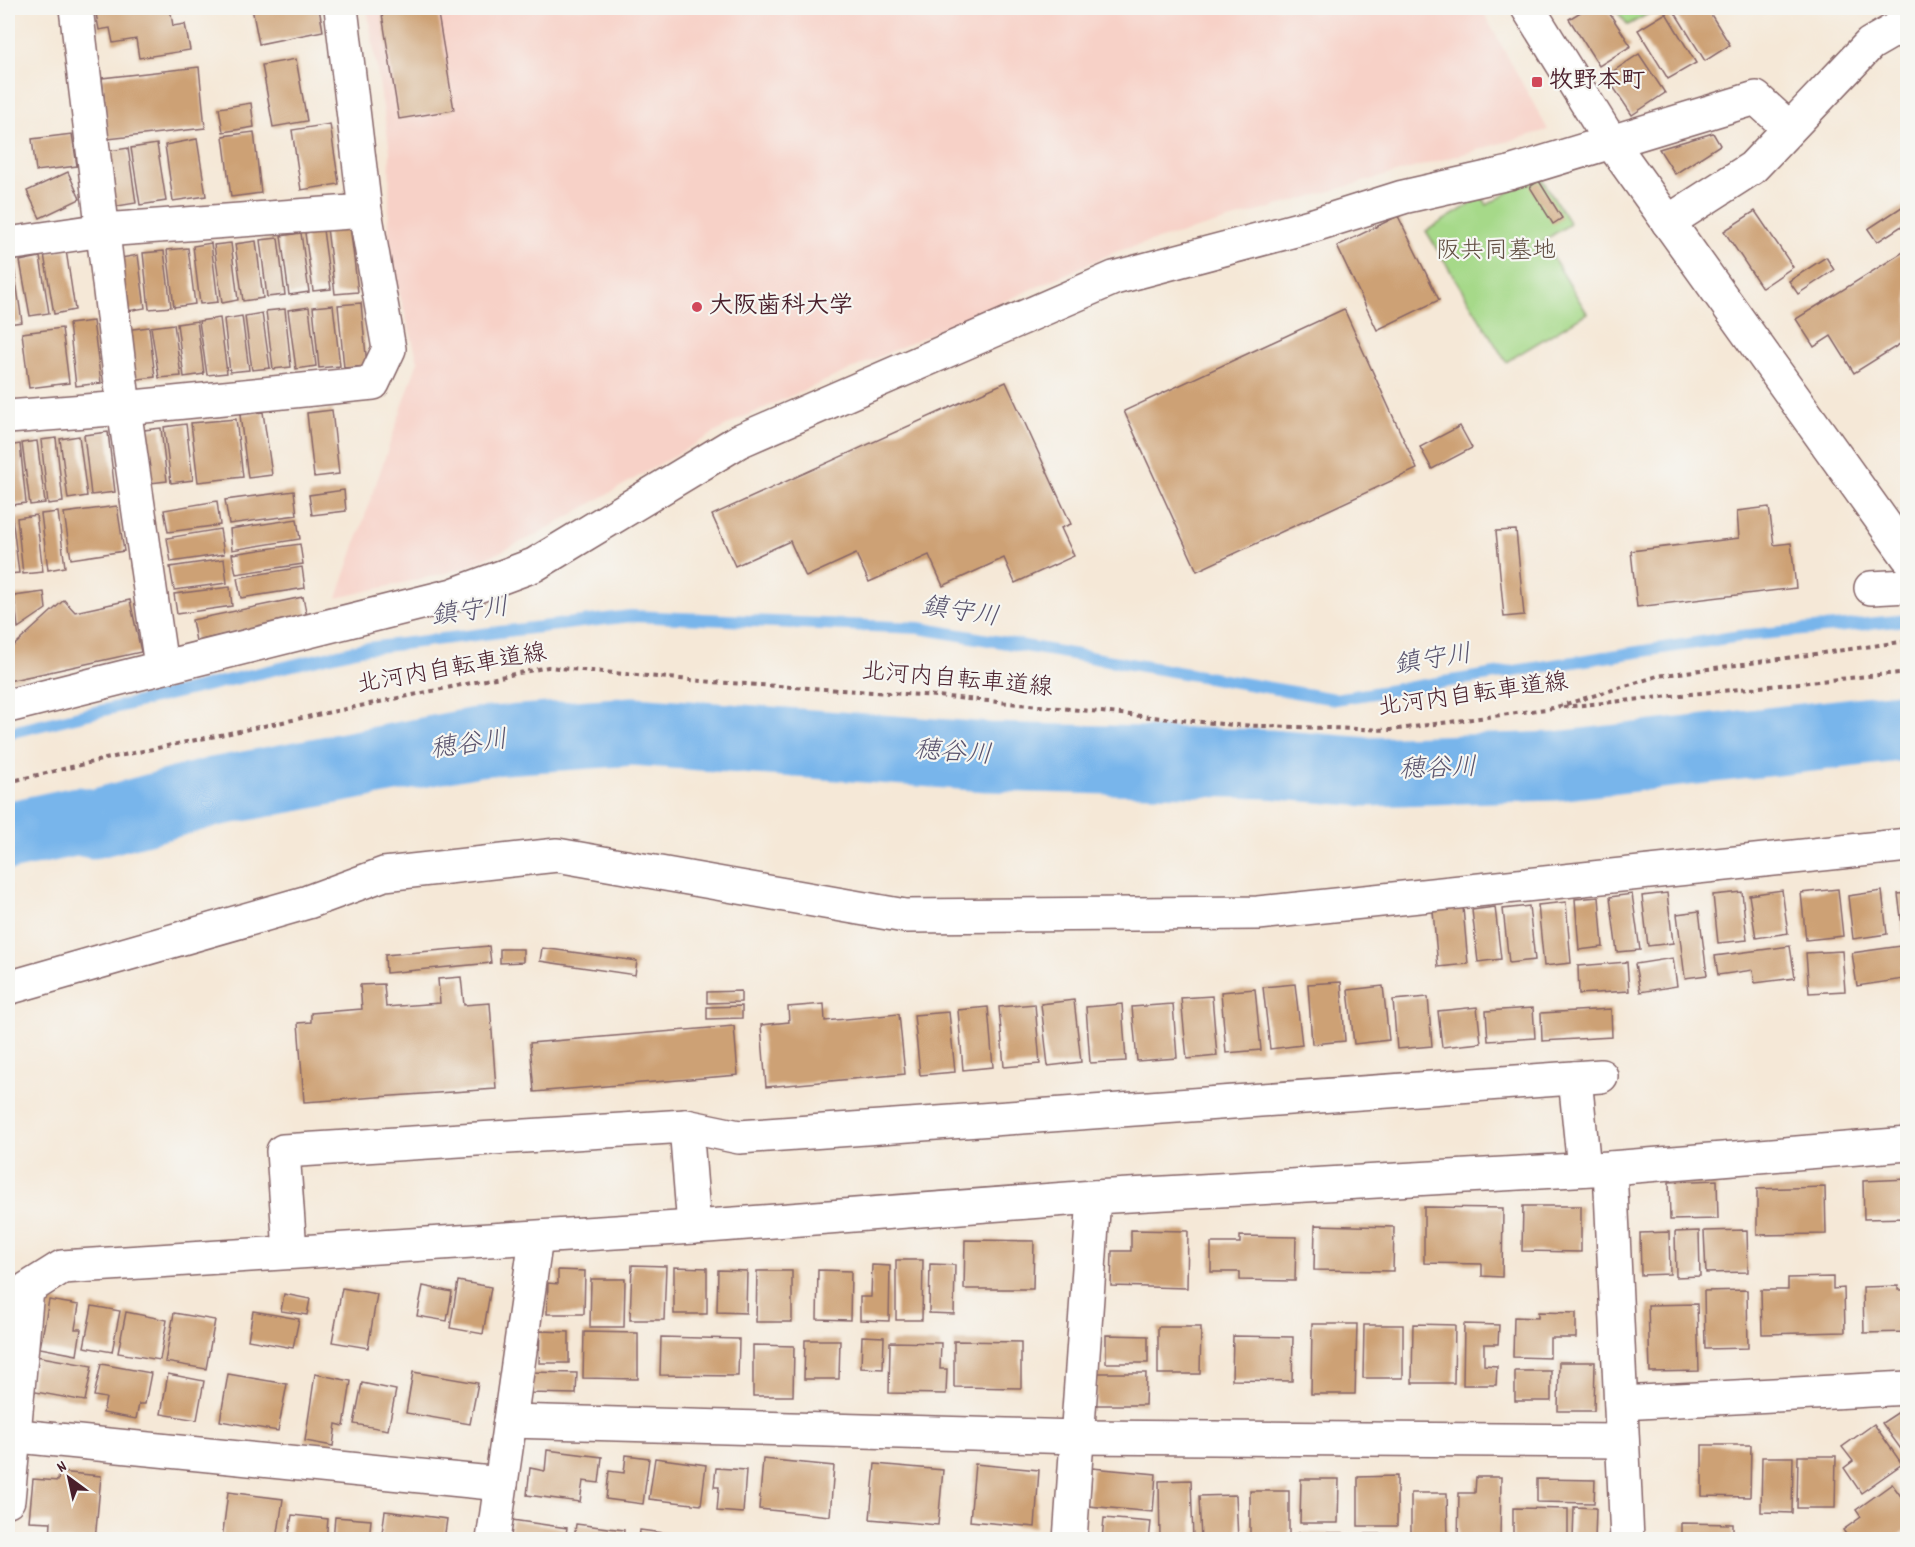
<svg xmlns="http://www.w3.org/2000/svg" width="1915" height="1547" font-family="Dekko,'Klee One',sans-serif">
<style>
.built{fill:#f7d1c7}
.green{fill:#a6d989;stroke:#787c5a;stroke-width:1.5}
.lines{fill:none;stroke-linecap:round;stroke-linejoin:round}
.stream{stroke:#78b5eb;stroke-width:12}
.river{stroke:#78b5eb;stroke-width:69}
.building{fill:#cda175}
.minor-casing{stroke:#866567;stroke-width:36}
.path{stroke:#866567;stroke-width:4;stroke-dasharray:4.5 4.5;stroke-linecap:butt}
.minor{stroke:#fff;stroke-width:33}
.poi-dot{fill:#d1495b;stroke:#f6f6f2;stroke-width:2}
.labels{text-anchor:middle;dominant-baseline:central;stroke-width:4.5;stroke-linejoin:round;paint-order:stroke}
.poi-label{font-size:24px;font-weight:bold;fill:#4a1f2b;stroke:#f6f6f2;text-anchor:start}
.park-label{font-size:24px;fill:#614e42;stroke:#f6f6f2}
.street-label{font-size:24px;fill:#4a1f2b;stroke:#f6f6f2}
.water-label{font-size:26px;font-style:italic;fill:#5a546e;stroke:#f6f6f2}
</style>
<rect width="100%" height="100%" fill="#f6f6f2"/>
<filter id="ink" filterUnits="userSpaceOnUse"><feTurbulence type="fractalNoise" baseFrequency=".0167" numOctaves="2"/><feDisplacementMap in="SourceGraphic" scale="12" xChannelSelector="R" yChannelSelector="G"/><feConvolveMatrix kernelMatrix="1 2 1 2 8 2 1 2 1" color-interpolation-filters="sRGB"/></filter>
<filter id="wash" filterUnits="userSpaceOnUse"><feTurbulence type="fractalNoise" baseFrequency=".008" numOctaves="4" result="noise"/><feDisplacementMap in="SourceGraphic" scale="24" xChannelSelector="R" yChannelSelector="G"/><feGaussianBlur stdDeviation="1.35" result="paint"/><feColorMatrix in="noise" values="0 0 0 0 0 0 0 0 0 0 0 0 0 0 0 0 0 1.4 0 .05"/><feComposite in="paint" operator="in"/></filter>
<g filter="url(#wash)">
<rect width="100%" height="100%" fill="#f5e8d7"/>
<polygon class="built" points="367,8 1481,8 1548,130 1118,251 737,420 538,534 463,569 337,598 418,361 388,253 390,150"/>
<g class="green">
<polygon points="1614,8 1659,8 1628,25"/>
<polygon points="1539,174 1570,224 1543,241 1587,313 1506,362 1426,231 1482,197 1487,205"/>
</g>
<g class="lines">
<polyline class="stream" points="8,733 360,649 631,616 919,628 1335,699 1740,636 1908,620"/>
<polyline class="river" points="8,836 78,821 93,824 214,792 477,742 633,731 988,757 1268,764 1368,772 1556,766 1908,726"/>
</g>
<g id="blocks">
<g class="building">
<polygon points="95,8 170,8 173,26 185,24 190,50 139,58 136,39 113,43 110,28 99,30"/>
<polygon points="252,8 319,8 323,31 259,44"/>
<polygon points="381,8 437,8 454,110 399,119"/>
<polygon points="1587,8 1606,8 1631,46 1599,66 1569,19"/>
<polygon points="1680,8 1707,8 1730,45 1705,61 1674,11"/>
<polygon points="1666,13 1696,63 1668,79 1638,30"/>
<polygon points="1639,54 1665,93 1632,115 1606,76"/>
<polygon points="296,59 307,121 273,127 262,65"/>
<polygon points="199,67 205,128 108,139 102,78"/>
<polygon points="251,103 254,127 223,132 219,108"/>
<polygon points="330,124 339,184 301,190 292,130"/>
<polygon points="254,132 261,193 231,197 223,136"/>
<polygon points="1713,133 1720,145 1675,174 1659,149"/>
<polygon points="72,134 77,166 36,171 32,139"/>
<polygon points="197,139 206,196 173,201 165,145"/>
<polygon points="157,144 166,201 140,205 131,148"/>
<polygon points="128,148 136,203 112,207 103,152"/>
<polygon points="68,172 80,199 40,218 27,191"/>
<polygon points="1539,181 1562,218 1553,224 1530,187"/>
<polygon points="1908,203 1908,222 1877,242 1868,229"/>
<polygon points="1755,211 1793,267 1762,288 1724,231"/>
<polygon points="1398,216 1439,300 1377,330 1337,246"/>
<polygon points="350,225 358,292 335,294 327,228"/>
<polygon points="323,230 331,289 313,291 305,233"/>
<polygon points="301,233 309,292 289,295 281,236"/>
<polygon points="278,238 285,295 267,297 260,240"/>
<polygon points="256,241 263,298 243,301 235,244"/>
<polygon points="211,243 218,302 200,304 193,246"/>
<polygon points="231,243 238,300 222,303 214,245"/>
<polygon points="188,248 195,304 174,307 167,250"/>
<polygon points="1908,249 1908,339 1854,373 1831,336 1814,347 1796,319"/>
<polygon points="66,250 75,310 54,314 44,254"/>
<polygon points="164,251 171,307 149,309 143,253"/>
<polygon points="138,255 145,308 122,312 115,259"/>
<polygon points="40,257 49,313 30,316 20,261"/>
<polygon points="1826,257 1834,270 1798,294 1789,281"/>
<polygon points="13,260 22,322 8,324 8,261"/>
<polygon points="361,303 367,366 344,368 338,305"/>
<polygon points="333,305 340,366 319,368 313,307"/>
<polygon points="309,307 316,366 296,369 288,310"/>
<polygon points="285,309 291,367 273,369 266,311"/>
<polygon points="1344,309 1417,469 1197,571 1124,411"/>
<polygon points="262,313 270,368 252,370 245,316"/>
<polygon points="242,316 249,370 230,372 224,319"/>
<polygon points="220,318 227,373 207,375 199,321"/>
<polygon points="93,321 101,383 76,386 69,324"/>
<polygon points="197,321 204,374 184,377 177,324"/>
<polygon points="174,324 181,376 159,378 151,327"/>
<polygon points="149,327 155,377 131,380 125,330"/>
<polygon points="62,328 69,383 29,388 22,333"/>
<polygon points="1006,382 1071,524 1061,528 1074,556 1015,583 1004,558 943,586 929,555 869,582 856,554 806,577 790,541 735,566 712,515"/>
<polygon points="332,410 339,474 314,477 307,413"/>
<polygon points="263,412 272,475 248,478 240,415"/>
<polygon points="236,419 243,477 198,482 191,423"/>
<polygon points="186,424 193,480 171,483 164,427"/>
<polygon points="1460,426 1472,448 1432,469 1420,447"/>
<polygon points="161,428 167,481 150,483 144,430"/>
<polygon points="108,432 115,492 91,495 84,435"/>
<polygon points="79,436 87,496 68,499 60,439"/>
<polygon points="56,438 63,502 48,504 41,440"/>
<polygon points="37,441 45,503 30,505 22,443"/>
<polygon points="20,444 26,503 12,505 8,446"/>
<polygon points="344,490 346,511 312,515 309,495"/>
<polygon points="294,491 297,515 229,524 225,500"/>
<polygon points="217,501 220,525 168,532 164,510"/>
<polygon points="117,506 124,551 71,559 64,513"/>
<polygon points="1769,507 1774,545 1791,543 1796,588 1637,607 1631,551 1739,538 1737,511"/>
<polygon points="58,512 65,567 48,570 41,514"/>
<polygon points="36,515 43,572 23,574 17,518"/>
<polygon points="12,517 19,573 8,574 8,518"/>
<polygon points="297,519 300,539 232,550 230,529"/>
<polygon points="220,529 224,554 171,562 167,538"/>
<polygon points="1516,530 1524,615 1504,617 1496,531"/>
<polygon points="300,544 303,564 236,574 232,554"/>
<polygon points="224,559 227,583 174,590 170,567"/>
<polygon points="302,567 305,588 241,598 237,578"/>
<polygon points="230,587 232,606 177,614 174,594"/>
<polygon points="44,592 46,609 18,628 14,596"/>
<polygon points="303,597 307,617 196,641 192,620"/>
<polygon points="64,600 75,612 130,600 141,652 8,681 8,651"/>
<polygon points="1838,889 1843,936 1806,940 1801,893"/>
<polygon points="1782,890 1788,933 1756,938 1749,895"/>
<polygon points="1882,891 1887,934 1853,939 1848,896"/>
<polygon points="1742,892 1747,940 1718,943 1713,895"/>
<polygon points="1667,893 1673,943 1648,946 1642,896"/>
<polygon points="1908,893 1908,933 1903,933 1898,894"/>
<polygon points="1632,894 1640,950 1617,952 1610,897"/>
<polygon points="1599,897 1603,947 1579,950 1575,899"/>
<polygon points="1566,902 1571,963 1544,966 1538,905"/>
<polygon points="1529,906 1535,960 1509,963 1503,909"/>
<polygon points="1495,907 1501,959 1478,962 1472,910"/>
<polygon points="1463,908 1468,964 1438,967 1433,911"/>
<polygon points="1699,911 1707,975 1685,978 1677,914"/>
<polygon points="1908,945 1908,965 1901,965 1904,979 1857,986 1852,953"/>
<polygon points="489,946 491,963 386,973 385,955"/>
<polygon points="1790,946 1795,978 1755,983 1753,970 1718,975 1715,956"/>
<polygon points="542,948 637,961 635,975 540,961"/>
<polygon points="500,949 523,949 523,962 500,963"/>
<polygon points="1842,951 1845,991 1809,993 1806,953"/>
<polygon points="1673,958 1677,986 1640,992 1635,964"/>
<polygon points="1627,962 1629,991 1579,994 1578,966"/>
<polygon points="461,977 464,1005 490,1003 496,1089 304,1102 298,1023 311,1022 311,1013 362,1009 360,985 384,984 386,1007 440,1003 438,979"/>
<polygon points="1341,982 1345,1041 1312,1044 1308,984"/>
<polygon points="1295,984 1302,1045 1270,1049 1263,987"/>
<polygon points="1383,986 1389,1040 1354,1044 1348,990"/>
<polygon points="1255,989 1261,1050 1226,1053 1221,992"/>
<polygon points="741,991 741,1002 707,1003 707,992"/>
<polygon points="1212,996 1217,1056 1187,1059 1181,998"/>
<polygon points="1428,997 1432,1046 1397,1049 1393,1000"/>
<polygon points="1074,1000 1081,1062 1048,1066 1041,1004"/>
<polygon points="824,1004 825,1021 899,1014 905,1074 766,1087 761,1025 789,1022 788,1007"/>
<polygon points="1035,1004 1040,1064 1004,1067 999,1007"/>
<polygon points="1122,1004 1126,1061 1090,1063 1086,1007"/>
<polygon points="1173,1004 1177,1058 1137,1061 1132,1007"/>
<polygon points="742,1006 742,1018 707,1019 707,1007"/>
<polygon points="988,1007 993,1067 963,1070 958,1010"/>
<polygon points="1477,1007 1481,1043 1442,1047 1438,1011"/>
<polygon points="1533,1008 1535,1038 1488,1041 1486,1011"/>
<polygon points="1611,1009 1612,1037 1542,1041 1541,1013"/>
<polygon points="949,1012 955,1072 920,1075 914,1015"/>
<polygon points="734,1026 738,1075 534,1092 530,1043"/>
<polygon points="1908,1179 1908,1218 1864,1219 1863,1181"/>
<polygon points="1717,1180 1718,1219 1670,1220 1669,1182"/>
<polygon points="1825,1187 1826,1234 1757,1235 1757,1189"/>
<polygon points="1523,1206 1581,1206 1581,1252 1522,1251"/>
<polygon points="1424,1207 1503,1208 1502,1277 1482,1276 1482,1264 1424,1263"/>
<polygon points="1315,1225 1394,1227 1393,1271 1314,1270"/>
<polygon points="1131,1230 1188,1231 1187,1288 1111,1286 1112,1251 1131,1251"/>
<polygon points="1747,1230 1748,1272 1706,1273 1704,1231"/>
<polygon points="1699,1231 1700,1276 1676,1277 1675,1232"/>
<polygon points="1669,1232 1670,1274 1641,1275 1640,1233"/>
<polygon points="1240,1236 1296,1237 1295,1281 1240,1280 1240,1272 1211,1272 1211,1243 1240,1243"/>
<polygon points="965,1240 1034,1241 1033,1289 964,1289"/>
<polygon points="896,1260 923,1260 922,1320 896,1320"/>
<polygon points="930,1264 955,1265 954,1314 929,1313"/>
<polygon points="632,1265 666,1266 664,1320 630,1320"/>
<polygon points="872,1265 890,1266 889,1321 860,1320 860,1297 871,1297"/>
<polygon points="674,1267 707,1268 707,1314 674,1314"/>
<polygon points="558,1270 585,1271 584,1314 547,1314 548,1283 558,1284"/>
<polygon points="718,1270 747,1271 746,1313 717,1312"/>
<polygon points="818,1270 851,1271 850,1320 817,1319"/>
<polygon points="757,1271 792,1271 792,1322 756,1322"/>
<polygon points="1833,1277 1833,1289 1844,1288 1845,1332 1762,1334 1761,1290 1788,1290 1788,1278"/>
<polygon points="591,1279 625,1279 624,1327 590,1327"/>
<polygon points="458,1281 491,1287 483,1334 450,1328"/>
<polygon points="423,1286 452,1292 447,1321 417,1316"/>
<polygon points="1898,1286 1898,1290 1908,1290 1908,1332 1864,1333 1863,1287"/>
<polygon points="342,1288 377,1294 368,1348 332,1342"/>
<polygon points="1747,1290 1748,1348 1705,1349 1704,1291"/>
<polygon points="284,1294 310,1299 307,1315 281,1311"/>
<polygon points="49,1300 79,1305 75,1329 81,1329 77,1355 40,1348"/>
<polygon points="1697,1304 1699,1371 1650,1372 1648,1305"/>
<polygon points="92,1306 120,1311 112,1352 84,1347"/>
<polygon points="253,1311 299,1319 293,1348 248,1340"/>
<polygon points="126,1312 167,1320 160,1360 118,1353"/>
<polygon points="1538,1312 1576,1313 1576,1338 1550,1338 1550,1358 1513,1357 1514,1317 1538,1318"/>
<polygon points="174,1313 215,1320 206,1369 165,1362"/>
<polygon points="1312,1324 1357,1324 1355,1394 1311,1394"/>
<polygon points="1413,1324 1455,1325 1454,1383 1412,1383"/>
<polygon points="1464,1324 1499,1325 1498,1344 1484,1344 1484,1365 1497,1366 1496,1385 1463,1385"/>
<polygon points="1364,1325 1403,1325 1403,1378 1363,1378"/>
<polygon points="1158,1327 1201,1327 1200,1374 1158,1374"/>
<polygon points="540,1331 569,1332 569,1363 539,1363"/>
<polygon points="584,1332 638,1333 638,1379 583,1378"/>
<polygon points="1106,1335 1148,1336 1148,1363 1106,1363"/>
<polygon points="862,1336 884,1337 883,1369 861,1368"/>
<polygon points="1233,1336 1293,1337 1292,1381 1232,1380"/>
<polygon points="661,1337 739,1339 738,1376 660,1375"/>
<polygon points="805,1340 840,1340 839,1379 804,1379"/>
<polygon points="954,1341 1021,1342 1021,1388 954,1387"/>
<polygon points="890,1342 941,1343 940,1369 947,1369 946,1394 889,1393"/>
<polygon points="753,1345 794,1346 793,1396 753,1396"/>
<polygon points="36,1356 92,1366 85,1401 30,1391"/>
<polygon points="1559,1362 1595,1362 1594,1411 1558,1411"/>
<polygon points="101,1364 151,1373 145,1404 139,1404 136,1419 103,1413 106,1398 94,1396"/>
<rect x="1515" y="1371" width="36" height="30"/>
<polygon points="413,1372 478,1383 470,1424 406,1413"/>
<polygon points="530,1372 577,1373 576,1394 529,1393"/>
<polygon points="1097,1373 1146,1373 1145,1405 1096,1405"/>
<polygon points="168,1374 204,1381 197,1420 161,1414"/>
<polygon points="228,1374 287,1384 278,1431 220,1421"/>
<polygon points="315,1374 351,1381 344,1426 336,1424 333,1446 305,1441"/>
<polygon points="362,1383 396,1390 388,1430 354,1424"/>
<polygon points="1908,1406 1908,1449 1903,1452 1882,1423"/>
<polygon points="1874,1424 1902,1464 1861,1493 1844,1468 1853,1461 1842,1447"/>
<polygon points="1702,1445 1751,1445 1750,1497 1702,1496"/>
<polygon points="547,1450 602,1457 599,1483 583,1481 580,1502 527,1495 530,1468 545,1471"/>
<polygon points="626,1455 649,1458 643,1504 606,1499 609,1471 624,1473"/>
<polygon points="1798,1456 1836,1456 1835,1508 1797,1508"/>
<polygon points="1762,1457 1793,1457 1792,1513 1761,1512"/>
<polygon points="655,1458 706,1465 701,1505 649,1499"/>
<polygon points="763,1459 834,1466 830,1516 759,1509"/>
<polygon points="875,1464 943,1470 938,1525 870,1519"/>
<polygon points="975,1464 1039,1470 1035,1527 970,1521"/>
<polygon points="716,1468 746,1470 743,1513 717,1511 719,1487 714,1487"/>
<polygon points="1092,1468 1156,1474 1153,1512 1089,1506"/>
<polygon points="59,1472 101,1476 95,1540 50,1540 51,1522 29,1521 33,1479 58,1481"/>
<polygon points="1397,1476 1397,1526 1358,1526 1358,1477"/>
<polygon points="1476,1477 1501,1477 1500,1540 1458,1540 1459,1493 1475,1493"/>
<polygon points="1301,1479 1339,1479 1338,1523 1300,1523"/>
<polygon points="1537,1479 1595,1480 1594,1503 1537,1502"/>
<polygon points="1191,1480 1193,1540 1160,1540 1159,1481"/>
<polygon points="1892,1484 1908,1506 1908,1529 1893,1540 1850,1540 1843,1530 1861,1517 1856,1510"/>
<rect x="1250" y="1491" width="39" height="49"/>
<polygon points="228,1492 283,1499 277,1540 222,1540"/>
<polygon points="1411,1493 1447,1493 1448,1540 1411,1540"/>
<polygon points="1236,1495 1238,1540 1201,1540 1199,1496"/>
<polygon points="1574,1507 1596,1508 1595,1540 1573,1540"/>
<polygon points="1513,1508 1568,1509 1568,1540 1513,1540"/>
<polygon points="385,1511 447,1519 444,1540 381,1540"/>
<polygon points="292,1515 328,1519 326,1540 288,1540"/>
<polygon points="335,1517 371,1520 369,1540 333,1540"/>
<polygon points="1104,1518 1151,1522 1149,1540 1102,1540"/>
<polygon points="512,1520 567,1528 565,1540 509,1540"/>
<polygon points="1681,1523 1733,1524 1733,1540 1681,1540"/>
<polygon points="576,1524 624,1530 623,1540 574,1540"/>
<polygon points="640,1530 702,1538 702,1540 639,1540"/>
<rect x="1298" y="1533" width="45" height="7"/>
<rect x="1363" y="1534" width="36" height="6"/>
</g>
</g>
</g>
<g filter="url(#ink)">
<use href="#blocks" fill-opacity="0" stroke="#866567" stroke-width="1.5"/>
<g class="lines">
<defs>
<g id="minor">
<polyline points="76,8 124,408 161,666"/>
<polyline points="1528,8 1611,142 1908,557"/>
<polyline points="1668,222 1752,168 1870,44 1908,22"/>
<polyline points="8,244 103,230 365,211"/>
<polyline points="8,417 124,408 373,383 389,349 365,211 341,8"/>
<polyline points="1871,588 1908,586"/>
<polyline points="8,706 453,595 534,565 739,441 1114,278 1314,225 1403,197 1509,173 1756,98 1789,128"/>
<polyline points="8,988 308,902 384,874 557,855 905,916 1258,913 1908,845"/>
<polyline points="1575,1078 1584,1169"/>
<polyline points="686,1126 694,1227"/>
<polyline points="1610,1168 1627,1540"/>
<polyline points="290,1251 283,1151 686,1126 739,1137 1601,1076"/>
<polyline points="1621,1403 1908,1388"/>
<polyline points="510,1421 1077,1437 1622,1441"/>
<polyline points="8,1435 501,1484"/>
<polyline points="8,1500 27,1289 62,1267 694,1227 1094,1197 1610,1168 1908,1144"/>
<polyline points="493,1540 536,1238"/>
<polyline points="1070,1540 1094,1197"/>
</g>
</defs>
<use href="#minor" class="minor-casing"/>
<g class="path">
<polyline points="1563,707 1908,672"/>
<polyline points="8,782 114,757 548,667 713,682 937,696 1233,725 1391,730 1553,708 1658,676 1908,641"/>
</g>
<use href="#minor" class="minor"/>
</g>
</g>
<g class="poi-dot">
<rect x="1531" y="76" width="12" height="12" rx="3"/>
<circle cx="697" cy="307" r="6"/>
</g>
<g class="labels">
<g class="poi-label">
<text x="1549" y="82">牧野本町</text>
<text x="709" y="307">大阪歯科大学</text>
</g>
<g class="park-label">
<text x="1496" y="252">阪共同墓地</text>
</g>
<g class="street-label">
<text transform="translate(452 670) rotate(-10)">北河内自転車道線</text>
<text transform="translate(957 681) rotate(5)">北河内自転車道線</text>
<text transform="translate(1473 696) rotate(-8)">北河内自転車道線</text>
</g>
<g class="water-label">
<text transform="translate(470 613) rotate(-7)">鎮守川</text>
<text transform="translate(960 613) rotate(9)">鎮守川</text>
<text transform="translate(1433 661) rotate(-9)">鎮守川</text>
<text transform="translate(469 746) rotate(-8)">穂谷川</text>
<text transform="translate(953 754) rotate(4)">穂谷川</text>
<text transform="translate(1438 770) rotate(-2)">穂谷川</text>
</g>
</g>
<rect width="1915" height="1547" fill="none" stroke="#f6f6f2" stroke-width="30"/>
<g transform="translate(69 1478) rotate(327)" stroke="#f6f6f2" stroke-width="4.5" paint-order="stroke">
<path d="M0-4.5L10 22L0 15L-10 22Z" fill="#4a1f2b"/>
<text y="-9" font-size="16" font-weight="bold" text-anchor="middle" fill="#4a1f2b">N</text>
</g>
</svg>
